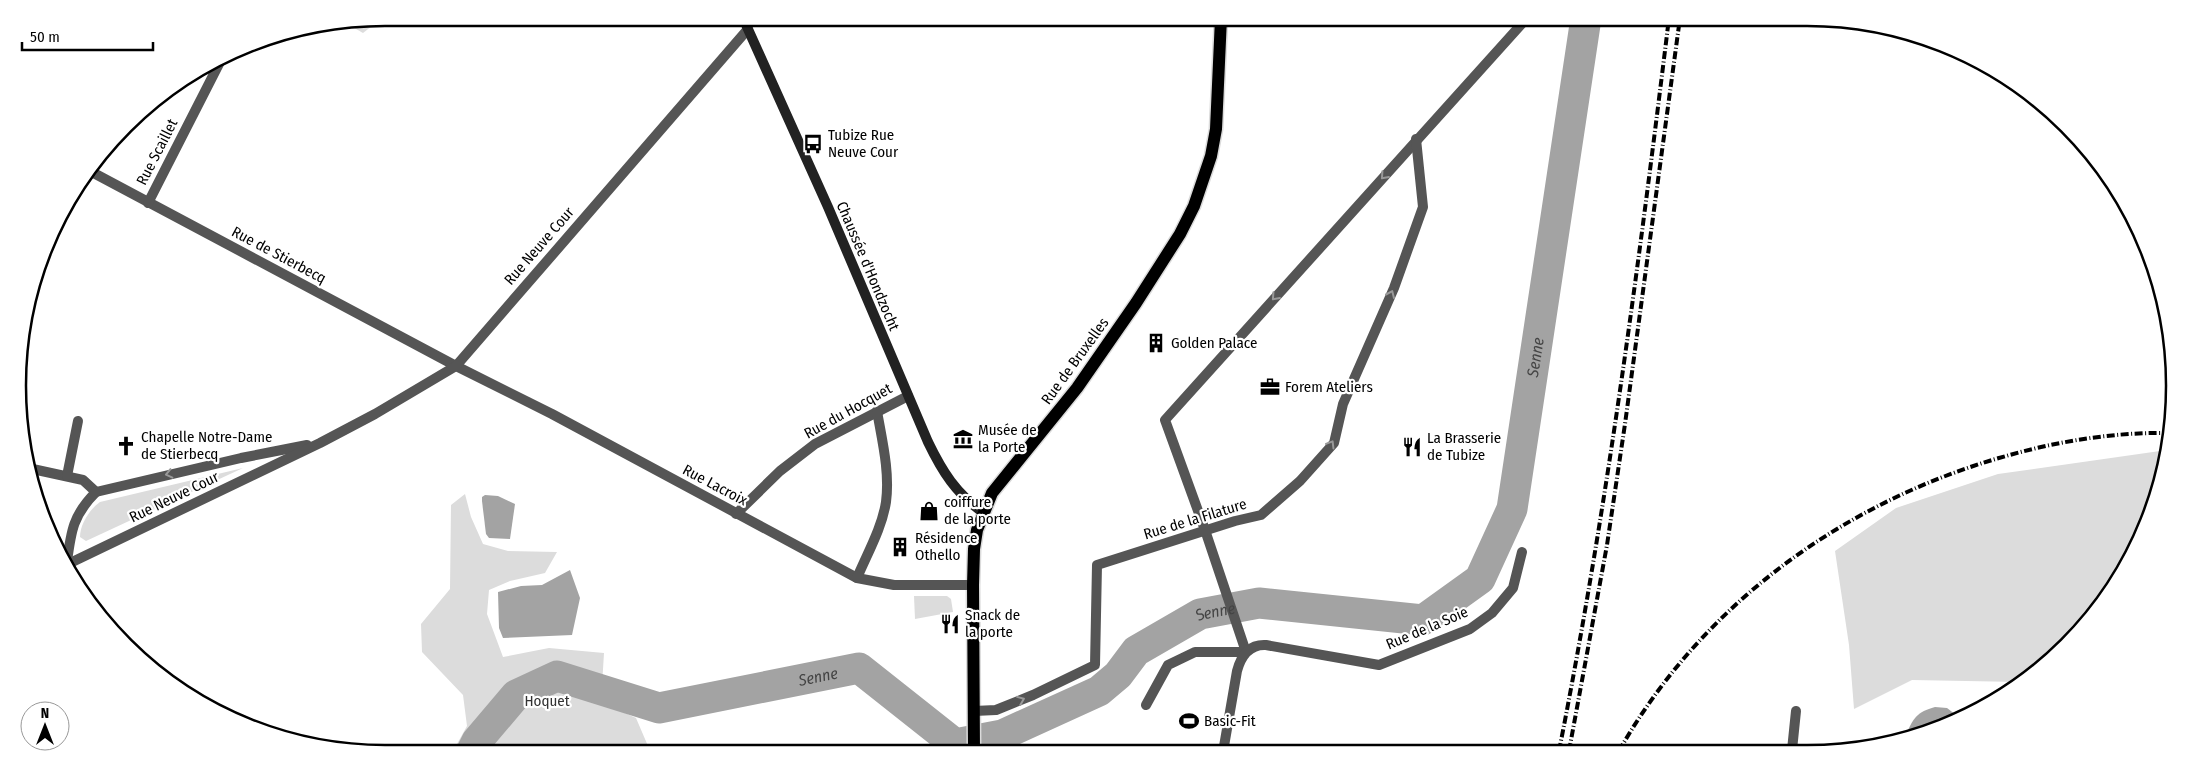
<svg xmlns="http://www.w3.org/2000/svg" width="2192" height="771" font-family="'Fira Sans Condensed',sans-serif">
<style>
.green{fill:#dcdcdc}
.water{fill:#a3a3a3}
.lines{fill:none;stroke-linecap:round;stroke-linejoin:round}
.stream{stroke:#a3a3a3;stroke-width:5}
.river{stroke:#a3a3a3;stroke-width:31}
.primary-casing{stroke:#dbdbdb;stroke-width:15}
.minor{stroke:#555;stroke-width:10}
.secondary{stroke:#222;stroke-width:10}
.primary{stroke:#000;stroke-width:12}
.rail{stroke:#000;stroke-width:4;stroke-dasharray:8 2.5 1 2.5;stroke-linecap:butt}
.oneway{stroke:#999}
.labels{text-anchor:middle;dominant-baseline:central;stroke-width:4.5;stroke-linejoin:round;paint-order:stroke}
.poi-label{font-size:15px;fill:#000;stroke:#fff;text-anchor:start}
.street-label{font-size:15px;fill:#000;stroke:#fff}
.park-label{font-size:15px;fill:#333;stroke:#fff}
.water-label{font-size:16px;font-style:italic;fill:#444;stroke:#fff}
.rim{fill:none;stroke:#000;stroke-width:2.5}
</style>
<rect width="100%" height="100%" fill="#fff"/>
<g class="green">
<polygon points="382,18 363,33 344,22"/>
<polygon points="2167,450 2162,480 2125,570 2049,662 2020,682 1912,680 1854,709 1849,645 1835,551 1896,508 1998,474"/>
<path d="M243,468L86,541L80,537C80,524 90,509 100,502Z"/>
<polygon points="465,494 471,517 483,544 508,551 557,552 545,573 510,581 489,590 487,614 503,657 549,648 604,653 601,702 636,718 651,753 452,753 467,726 463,695 422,652 421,624 450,589 451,505"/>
<polygon points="914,596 947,596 951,599 953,612 915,619"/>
</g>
<g class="water">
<polygon points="485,495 498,496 515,504 510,539 489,538 486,534 482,501 482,497"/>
<polygon points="570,570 580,598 572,635 503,638 499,628 498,592 521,586 542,585"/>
<path d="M1935,707L1947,708L1960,718L1906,735C1913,718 1917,712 1935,707Z"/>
</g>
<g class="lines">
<polyline class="stream" points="2110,589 2136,543"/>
<path class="river" id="s1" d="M471,753L477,741L516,695L557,676L659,708L859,668L955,744L1002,735L1099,691L1118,675L1136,651L1200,614L1259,603L1423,620L1480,579L1512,509L1586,18"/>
<defs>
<polyline id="primary" points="974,752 973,585 974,549 977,530 992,493 1077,388 1136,303 1180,234 1194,206 1211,156 1216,129 1221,18"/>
</defs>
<use href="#primary" class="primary-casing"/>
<g class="minor">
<polyline points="88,170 456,366 552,414 857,578 894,585 973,585"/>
<polyline points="148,203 221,60"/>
<polyline points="28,468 83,480 96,492"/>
<polyline points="67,476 78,421"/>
<polyline points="736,514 780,471 815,444 908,396"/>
<path d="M67,562C71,531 73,515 96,492L241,458L307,445"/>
<polyline points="68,564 320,443 375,414 456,366 748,29"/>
<path d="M857,578C867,554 882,528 886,502C890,472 882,440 877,411"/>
<polyline points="1146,705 1168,665 1195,652 1246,652 1205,530 1165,420 1527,18"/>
<polyline points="974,711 996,710 1033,695 1095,665 1097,565 1235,521 1261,515 1300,481 1334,443 1343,404 1394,288 1423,207 1416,139"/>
<polyline points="1792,750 1796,711"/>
<path d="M1223,752L1237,671C1241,656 1249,644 1266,645L1379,665L1470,629L1492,613L1513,588L1522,552"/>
</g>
<path class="secondary" d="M743,18L828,207L928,442C942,471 956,494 984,513"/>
<use href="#primary" class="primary"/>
<g class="rail">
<path d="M1559,751C1607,508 1639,263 1669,18"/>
<polyline points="1569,751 1607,545 1625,424 1680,18"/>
<path d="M1619,751C1702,604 1845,501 2006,456C2059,441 2114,432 2170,433"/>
</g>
</g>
<defs><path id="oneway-chevron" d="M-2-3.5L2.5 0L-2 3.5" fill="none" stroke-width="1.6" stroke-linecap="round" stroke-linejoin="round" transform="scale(1.25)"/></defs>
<g class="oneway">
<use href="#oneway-chevron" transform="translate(1384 176) rotate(132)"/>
<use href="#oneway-chevron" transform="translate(1391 294) rotate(-66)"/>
<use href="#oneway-chevron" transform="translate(1275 297) rotate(132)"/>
<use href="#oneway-chevron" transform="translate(1331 444) rotate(-59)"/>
<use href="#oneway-chevron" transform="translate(169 474) rotate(167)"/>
<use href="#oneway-chevron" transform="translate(1021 700) rotate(-22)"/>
</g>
<defs>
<symbol id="bus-bare" viewBox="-9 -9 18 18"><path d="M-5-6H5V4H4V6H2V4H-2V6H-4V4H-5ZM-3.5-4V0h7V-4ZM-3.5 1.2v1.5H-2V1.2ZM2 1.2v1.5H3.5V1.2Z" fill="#000" stroke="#fff" stroke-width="2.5" paint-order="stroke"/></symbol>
<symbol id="building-bare" viewBox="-9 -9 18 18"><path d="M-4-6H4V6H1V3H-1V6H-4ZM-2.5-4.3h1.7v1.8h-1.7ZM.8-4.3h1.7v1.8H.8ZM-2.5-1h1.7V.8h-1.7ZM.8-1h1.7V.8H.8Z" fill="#000" stroke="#fff" stroke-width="2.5" paint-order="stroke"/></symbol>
<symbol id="office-bare" viewBox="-9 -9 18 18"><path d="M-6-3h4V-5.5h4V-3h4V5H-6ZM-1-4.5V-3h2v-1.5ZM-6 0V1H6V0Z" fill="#000" stroke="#fff" stroke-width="2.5" paint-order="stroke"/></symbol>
<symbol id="museum-bare" viewBox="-9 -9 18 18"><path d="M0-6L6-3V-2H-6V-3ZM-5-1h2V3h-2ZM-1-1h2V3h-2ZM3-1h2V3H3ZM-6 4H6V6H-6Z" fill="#000" stroke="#fff" stroke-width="2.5" paint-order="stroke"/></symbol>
<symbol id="church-bare" viewBox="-9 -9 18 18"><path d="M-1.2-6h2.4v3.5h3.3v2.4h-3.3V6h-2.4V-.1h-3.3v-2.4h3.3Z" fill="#000" stroke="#fff" stroke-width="2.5" paint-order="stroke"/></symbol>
<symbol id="restaurant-bare" viewBox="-9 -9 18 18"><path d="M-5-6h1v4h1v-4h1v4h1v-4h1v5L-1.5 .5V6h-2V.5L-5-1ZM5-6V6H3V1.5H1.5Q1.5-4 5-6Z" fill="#000" stroke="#fff" stroke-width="2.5" paint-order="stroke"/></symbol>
<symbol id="shop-bare" viewBox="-9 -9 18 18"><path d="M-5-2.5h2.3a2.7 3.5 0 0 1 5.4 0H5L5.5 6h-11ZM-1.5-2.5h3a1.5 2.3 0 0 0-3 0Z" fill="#000" stroke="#fff" stroke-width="2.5" paint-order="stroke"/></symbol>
<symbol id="stadium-bare" viewBox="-9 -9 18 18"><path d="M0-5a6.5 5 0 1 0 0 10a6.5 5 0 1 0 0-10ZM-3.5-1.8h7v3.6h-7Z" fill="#000" stroke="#fff" stroke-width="2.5" paint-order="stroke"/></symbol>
</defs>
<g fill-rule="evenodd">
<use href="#bus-bare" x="799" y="130" width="28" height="28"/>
<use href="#building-bare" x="1142" y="329" width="28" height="28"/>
<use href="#office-bare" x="1256" y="373" width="28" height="28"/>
<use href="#museum-bare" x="949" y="425" width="28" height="28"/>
<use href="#church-bare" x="112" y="432" width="28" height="28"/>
<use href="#restaurant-bare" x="1398" y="433" width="28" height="28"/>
<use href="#shop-bare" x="915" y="497" width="28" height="28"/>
<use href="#building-bare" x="886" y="533" width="28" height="28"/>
<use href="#restaurant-bare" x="936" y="610" width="28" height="28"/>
<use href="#stadium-bare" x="1175" y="707" width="28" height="28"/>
</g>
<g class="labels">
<g class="poi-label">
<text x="828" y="135">Tubize Rue<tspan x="828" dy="17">Neuve Cour</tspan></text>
<text x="1171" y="343">Golden Palace</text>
<text x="1285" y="387">Forem Ateliers</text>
<text x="978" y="430">Musée de<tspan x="978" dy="17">la Porte</tspan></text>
<text x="141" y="437">Chapelle Notre-Dame<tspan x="141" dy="17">de Stierbecq</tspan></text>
<text x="1427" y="438">La Brasserie<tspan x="1427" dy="17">de Tubize</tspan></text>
<text x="944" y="502">coiffure<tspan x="944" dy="17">de la porte</tspan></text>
<text x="915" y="538">Résidence<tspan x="915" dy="17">Othello</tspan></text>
<text x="965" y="615">Snack de<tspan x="965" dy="17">la porte</tspan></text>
<text x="1204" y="721">Basic-Fit</text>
</g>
<g class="street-label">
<text transform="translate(157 152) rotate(-63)">Rue Scaillet</text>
<text transform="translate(539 246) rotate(-49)">Rue Neuve Cour</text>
<text transform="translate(279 255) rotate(28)">Rue de Stierbecq</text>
<text transform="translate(868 266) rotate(67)">Chaussée d'Hondzocht</text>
<text transform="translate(1075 361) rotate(-54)">Rue de Bruxelles</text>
<text transform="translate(848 411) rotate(-29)">Rue du Hocquet</text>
<text transform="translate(715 485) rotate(28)">Rue Lacroix</text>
<text transform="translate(174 497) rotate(-26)">Rue Neuve Cour</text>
<text transform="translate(1195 519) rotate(-17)">Rue de la Filature</text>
<text transform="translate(1427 628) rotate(-23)">Rue de la Soie</text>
</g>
<g class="park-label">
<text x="547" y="701">Hoquet</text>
</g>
<g class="water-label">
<text stroke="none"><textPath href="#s1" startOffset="1361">Senne</textPath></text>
<text stroke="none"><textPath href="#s1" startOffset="851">Senne</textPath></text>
<text stroke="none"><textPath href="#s1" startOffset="388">Senne</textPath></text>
</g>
</g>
<path d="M0 0H2192V771H0ZM385 26H1807A359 359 0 0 1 2166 385V386A359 359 0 0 1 1807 745H385A359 359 0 0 1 26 386V385A359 359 0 0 1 385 26Z" fill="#fff" fill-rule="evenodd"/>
<path class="rim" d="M385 26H1807A359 359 0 0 1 2166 385V386A359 359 0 0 1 1807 745H385A359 359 0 0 1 26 386V385A359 359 0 0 1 385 26Z"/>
<g transform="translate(45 726)"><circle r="24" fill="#ffffff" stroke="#999999"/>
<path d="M0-4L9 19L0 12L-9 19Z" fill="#000000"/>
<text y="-8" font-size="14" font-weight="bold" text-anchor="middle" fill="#000000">N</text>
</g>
<path d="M22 42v8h131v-8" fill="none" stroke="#000000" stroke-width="2.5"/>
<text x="30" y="42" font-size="15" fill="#000000" stroke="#ffffff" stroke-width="4" paint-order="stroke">50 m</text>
</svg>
